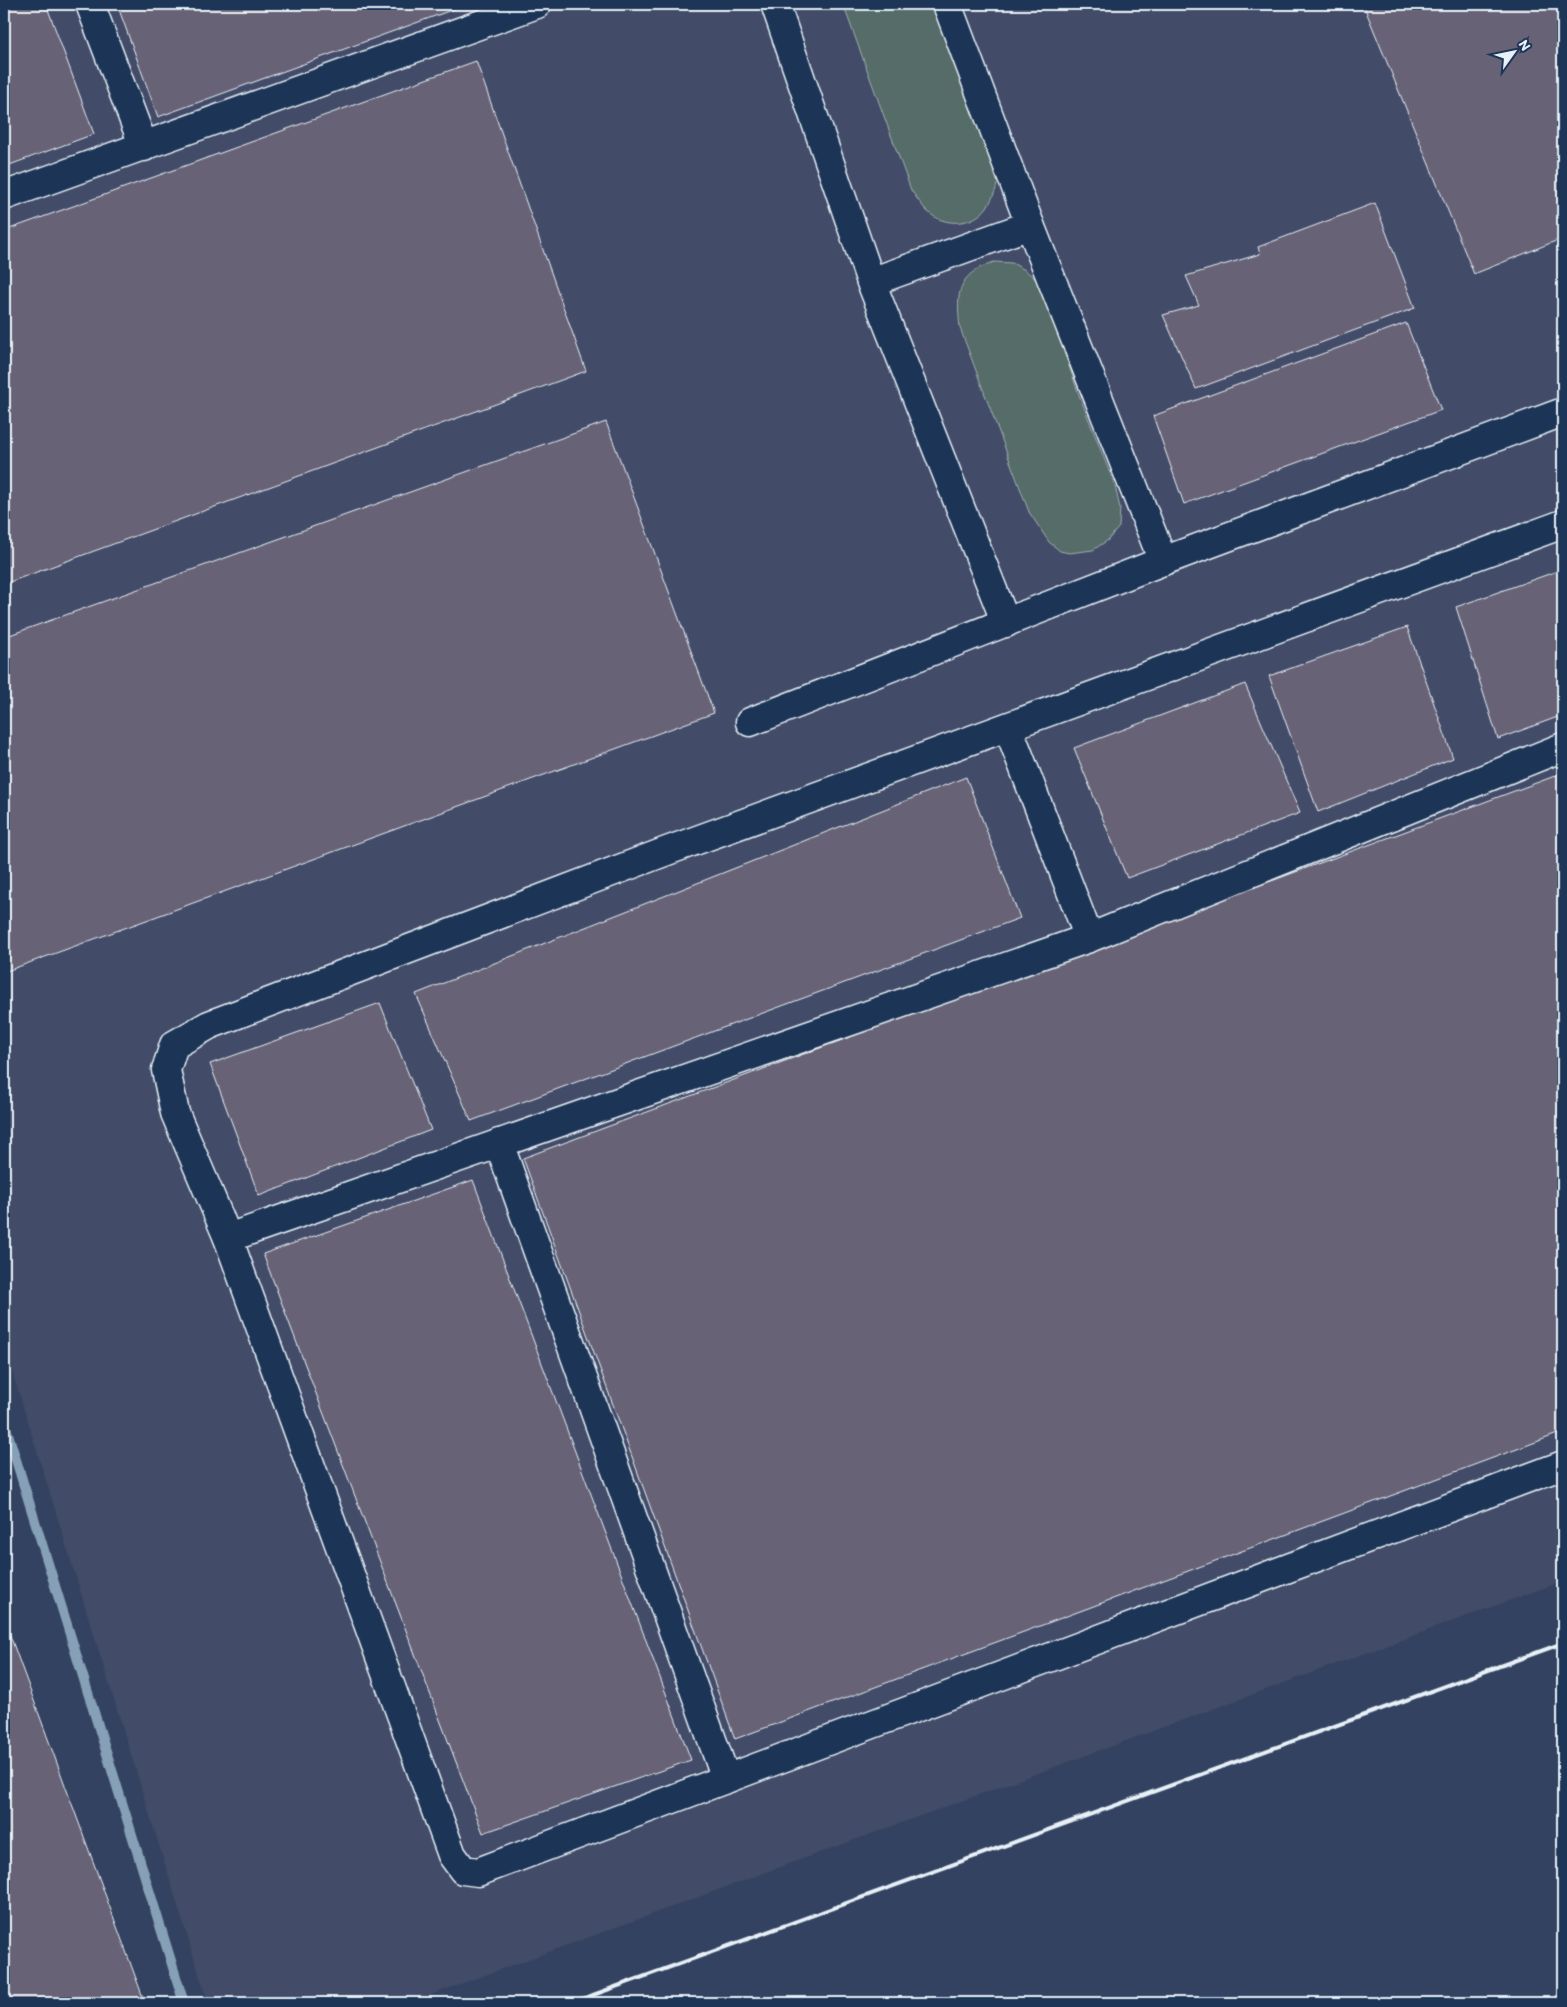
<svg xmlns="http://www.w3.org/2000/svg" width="1567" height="2007" font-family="Itim,sans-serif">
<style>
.built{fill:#434c67}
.green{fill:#566c68;stroke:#9faeb0}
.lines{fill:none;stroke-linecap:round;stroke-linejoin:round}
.stream{stroke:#86a1b7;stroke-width:10}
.building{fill:#676276;stroke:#e8f1f8}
.minor-casing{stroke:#e8f1f8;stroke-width:31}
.minor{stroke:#1d3557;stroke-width:28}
.rail{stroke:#e8f1f8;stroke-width:4}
</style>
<rect width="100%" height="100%" fill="#334260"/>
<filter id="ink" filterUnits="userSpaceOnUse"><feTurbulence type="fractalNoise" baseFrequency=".02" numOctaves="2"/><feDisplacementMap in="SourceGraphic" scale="10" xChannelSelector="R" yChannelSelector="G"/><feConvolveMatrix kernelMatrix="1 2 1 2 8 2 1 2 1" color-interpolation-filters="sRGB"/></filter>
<g filter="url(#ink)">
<polygon class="built" points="4,4 1563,4 1563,1581 409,2003 208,2003 4,1345"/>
<g class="green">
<path d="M843,4H938L999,175C997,187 994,197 987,207C974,226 944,227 928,212C922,206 916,197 911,190Z"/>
<path d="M994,262L1012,263L1025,270L1037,280L1047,302L1079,395L1115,486L1120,508L1119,527L1108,540L1093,550L1069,553L1060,551L1049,542L1029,512L960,328C956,293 957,274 994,262Z"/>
</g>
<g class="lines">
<polyline class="stream" points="4,1421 184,2003"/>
</g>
<g class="building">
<polygon points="4,4 46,4 94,134 4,167"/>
<polygon points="117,4 468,4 158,117"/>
<polygon points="1363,4 1563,4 1563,238 1474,274"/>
<polygon points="476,61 586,371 4,584 4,231"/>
<polygon points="1375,203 1415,308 1196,389 1163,315 1199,305 1186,276 1260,254 1258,247"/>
<polygon points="1406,323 1441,410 1184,504 1153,416"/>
<polygon points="606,422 714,713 4,972 4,637"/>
<polygon points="1563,569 1563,715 1498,739 1456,607"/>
<polygon points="1407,627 1453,758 1318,812 1269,676"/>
<polygon points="1245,684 1300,813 1127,878 1074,748"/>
<polygon points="1563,773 1563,1432 735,1739 523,1158"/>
<polygon points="966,777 1020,918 471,1121 416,994"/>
<polygon points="380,1003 431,1130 259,1196 210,1064"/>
<polygon points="473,1180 691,1760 483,1833 263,1254"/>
<polygon points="4,1619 145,2003 4,2003"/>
</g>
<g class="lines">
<defs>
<g id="minor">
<polyline points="90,4 144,147"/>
<polyline points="775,4 871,282 1006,623"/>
<polyline points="947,4 1030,225 1163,561"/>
<polyline points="4,196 537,4"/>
<polyline points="871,282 1030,225"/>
<polyline points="1563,524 667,851 209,1025 174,1045 166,1070 175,1113 228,1238 452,1855 463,1870 478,1872 1563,1465"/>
<polyline points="750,722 1163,561 1563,412"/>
<polyline points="1008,727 1089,938"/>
<polyline points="499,1143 726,1779"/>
<polyline points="228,1238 1089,938 1563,747"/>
</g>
</defs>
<use href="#minor" class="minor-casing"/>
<use href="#minor" class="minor"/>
<polyline class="rail" points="571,2003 1563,1643"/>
</g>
</g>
<rect width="1567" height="2007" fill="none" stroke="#1d3557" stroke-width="20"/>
<rect x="10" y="10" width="1547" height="1987" fill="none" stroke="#e8f1f8" stroke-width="2" filter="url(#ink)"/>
<g transform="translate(1514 52) rotate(57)" stroke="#1d3557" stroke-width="4" paint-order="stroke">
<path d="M0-4L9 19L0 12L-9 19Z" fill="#e8f1f8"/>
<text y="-8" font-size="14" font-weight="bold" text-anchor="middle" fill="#e8f1f8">N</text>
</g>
</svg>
